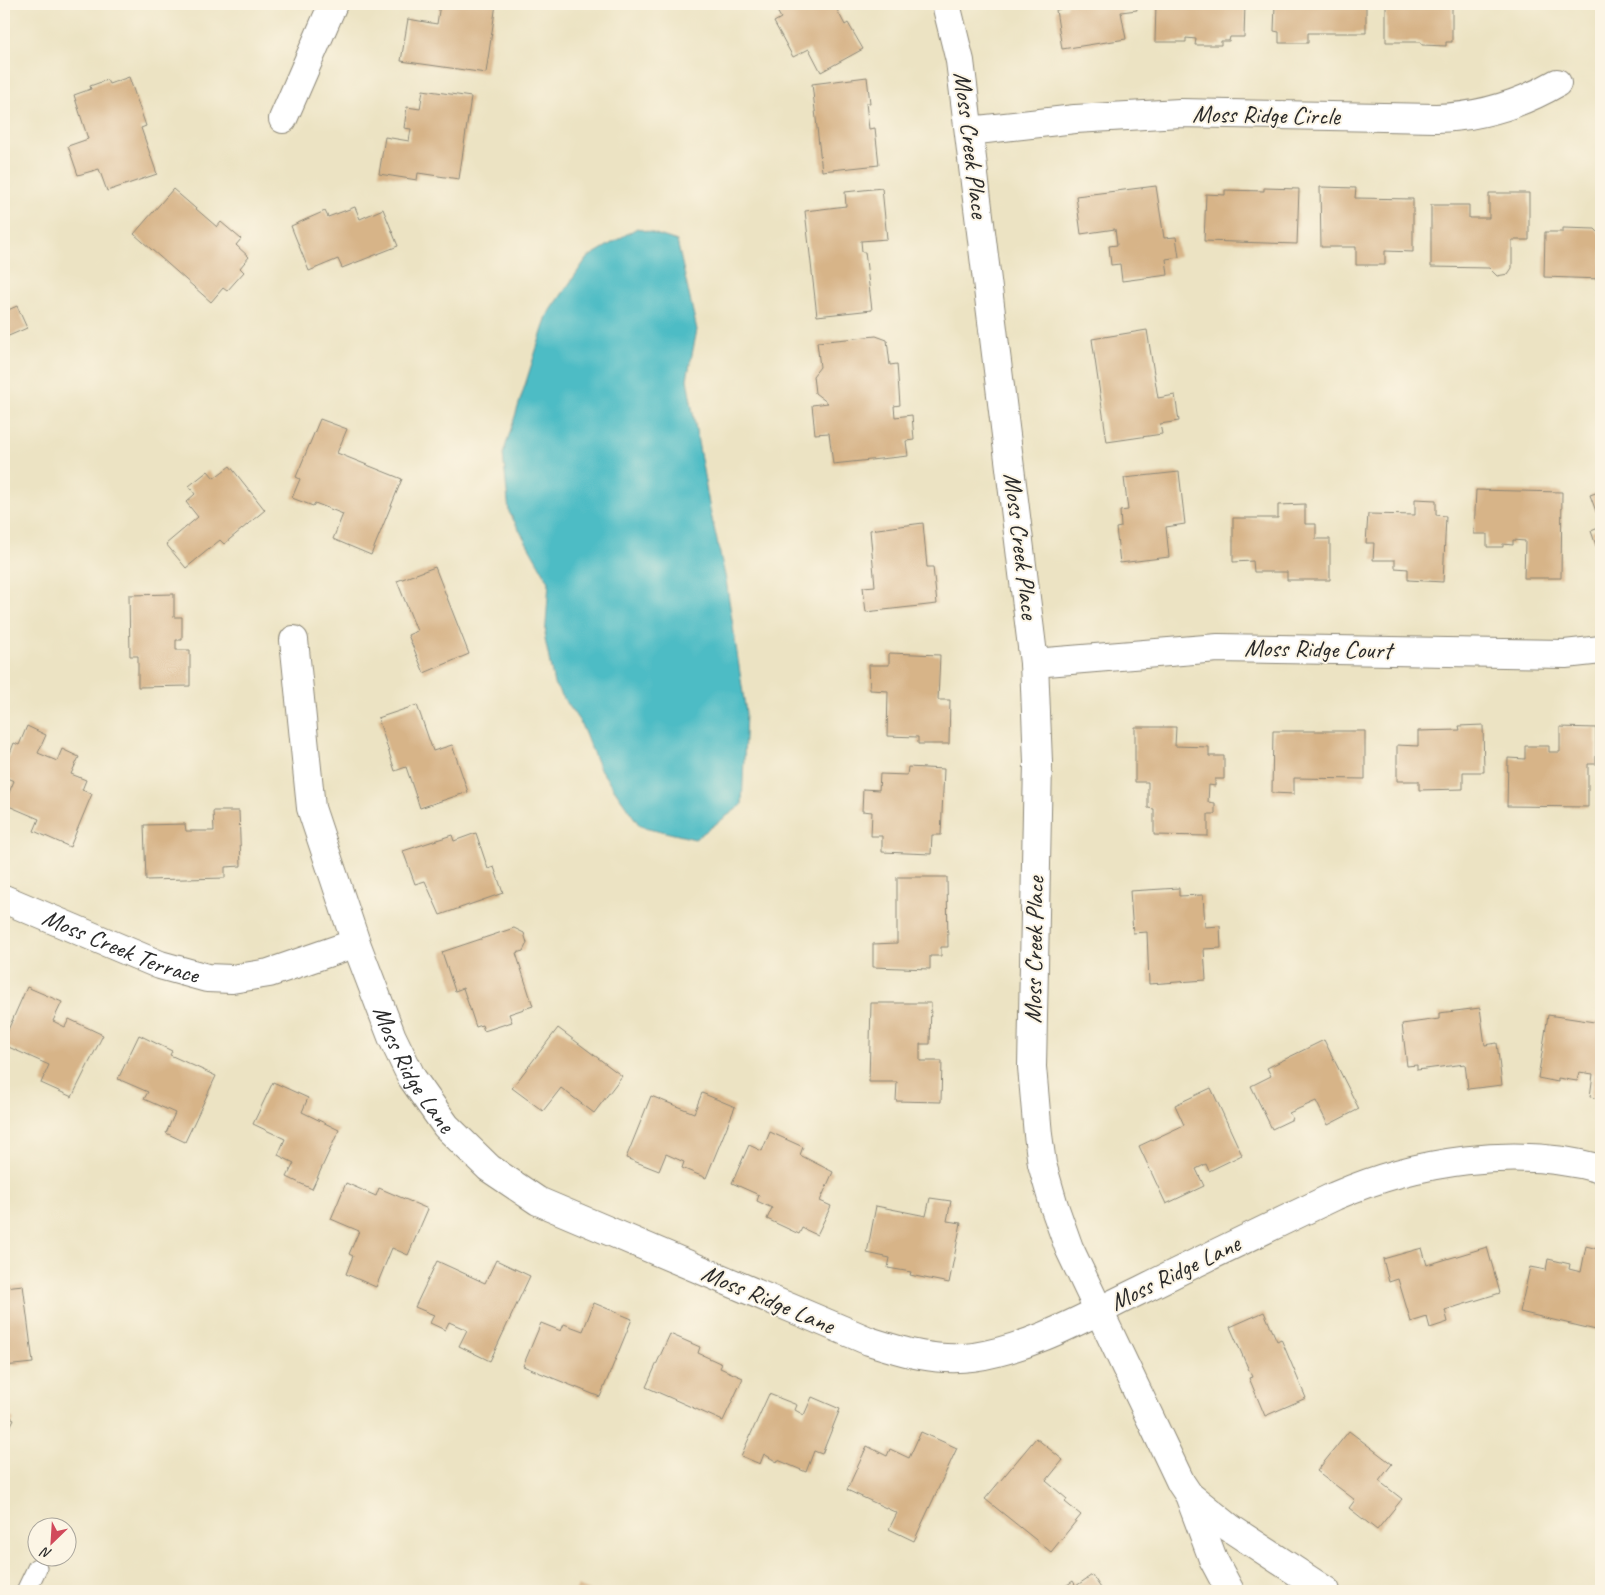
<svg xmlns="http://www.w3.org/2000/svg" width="1605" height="1595" font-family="Caveat,sans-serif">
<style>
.water{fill:#4dbcc5;stroke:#3c7478}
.building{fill:#d7b488}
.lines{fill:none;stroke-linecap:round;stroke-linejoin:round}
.service-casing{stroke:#8c8777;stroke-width:21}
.minor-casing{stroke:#8c8777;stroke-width:30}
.service{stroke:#fff;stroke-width:19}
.minor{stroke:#fff;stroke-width:28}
.labels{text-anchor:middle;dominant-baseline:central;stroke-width:4;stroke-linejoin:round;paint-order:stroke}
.street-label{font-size:25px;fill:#2b2b2b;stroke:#fcf5e5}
</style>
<rect width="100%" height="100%" fill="#fcf5e5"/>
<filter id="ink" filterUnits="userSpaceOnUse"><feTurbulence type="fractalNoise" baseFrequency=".02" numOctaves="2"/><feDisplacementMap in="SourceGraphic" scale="10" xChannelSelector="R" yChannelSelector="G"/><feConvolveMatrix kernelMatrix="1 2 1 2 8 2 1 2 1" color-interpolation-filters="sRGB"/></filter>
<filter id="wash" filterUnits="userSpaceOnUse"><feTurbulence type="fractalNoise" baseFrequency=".0096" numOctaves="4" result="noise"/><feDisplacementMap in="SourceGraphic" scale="20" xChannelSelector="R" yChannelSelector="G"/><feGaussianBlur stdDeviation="1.12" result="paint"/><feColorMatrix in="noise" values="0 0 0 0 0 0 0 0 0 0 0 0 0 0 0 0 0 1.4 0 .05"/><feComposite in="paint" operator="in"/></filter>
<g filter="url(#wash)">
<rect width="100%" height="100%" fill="#ece3c3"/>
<polygon class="water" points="637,228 677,241 697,330 687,379 710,510 726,580 746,713 742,805 695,839 640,826 600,769 580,722 554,684 545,639 549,582 509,512 503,454 547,316 587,258"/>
<g id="blocks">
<g class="building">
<polygon points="440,4 496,4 486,73 401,61 408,19 437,24"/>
<polygon points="773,4 834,4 845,25 848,23 863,49 821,72 809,49 793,57 774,22 781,18"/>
<polygon points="1067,4 1136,4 1137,10 1121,12 1126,39 1062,49 1056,10 1067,8"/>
<polygon points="1156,4 1245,4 1244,37 1230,37 1229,41 1221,41 1221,45 1195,45 1196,39 1186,38 1186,42 1155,42"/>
<polygon points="1275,4 1366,4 1366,33 1308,33 1308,43 1279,43 1279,32 1274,31"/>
<polygon points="1386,4 1452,4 1452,42 1446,42 1446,46 1422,45 1421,42 1386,42"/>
<polygon points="129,77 146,126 141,128 157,174 107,191 99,169 78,175 68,146 88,139 74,95 91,89 90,86 107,80 109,84"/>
<polygon points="867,77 870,103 866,103 869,129 875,128 879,165 822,171 812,84"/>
<polygon points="423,90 471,97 459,179 418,173 417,180 379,174 385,137 409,141 411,129 404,128 407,107 420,109"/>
<polygon points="1156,186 1164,238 1176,237 1179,257 1166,259 1168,275 1122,281 1120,264 1111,265 1109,246 1117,245 1115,229 1081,234 1076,196"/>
<polygon points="1320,187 1356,188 1355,198 1413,199 1413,252 1385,251 1385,265 1356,265 1356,247 1321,247"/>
<polygon points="882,188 887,239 861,241 862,252 865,252 872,310 817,316 805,211 846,206 845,192"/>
<polygon points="1264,188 1299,189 1297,244 1204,241 1206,194 1225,195 1225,190 1264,191"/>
<polygon points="173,189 217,227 221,222 241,239 236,245 249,257 240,268 244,272 227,291 223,288 211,302 134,234"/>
<polygon points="1489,193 1529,193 1529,240 1512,240 1512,268 1508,274 1497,276 1489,268 1431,267 1431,205 1469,205 1469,218 1489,218"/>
<polygon points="355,207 360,219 383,209 398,246 342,268 338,259 309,271 291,226 325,211 328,217"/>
<polygon points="1563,228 1595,229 1601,235 1601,279 1544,277 1545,232 1563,232"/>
<polygon points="4,301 8,310 17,306 27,328 4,338"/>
<polygon points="1147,330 1158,398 1175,395 1179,421 1160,424 1162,434 1107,442 1092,339"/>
<polygon points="876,336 887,340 890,365 897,364 900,405 894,406 895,417 912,415 914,440 906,441 908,456 833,464 829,433 815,434 812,405 828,403 815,393 813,376 820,367 817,342"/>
<polygon points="320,419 347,429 337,453 402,479 371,555 333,539 343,514 315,503 313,506 292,498 300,479 296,477"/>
<polygon points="230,466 265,510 224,544 220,540 186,568 166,544 198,517 186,502 195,494 189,486 208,471 214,478"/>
<polygon points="1179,472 1185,524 1166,527 1169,557 1120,563 1116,528 1121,527 1120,511 1128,510 1124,478"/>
<polygon points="1476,490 1562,492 1561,578 1524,578 1525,541 1513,540 1513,545 1503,544 1503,547 1487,547 1487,534 1474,534"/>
<polygon points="1601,491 1601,525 1590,495"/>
<polygon points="1415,499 1436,500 1436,515 1446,516 1443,582 1408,580 1408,569 1395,568 1395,560 1373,560 1374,543 1366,543 1368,514 1415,515"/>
<polygon points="1305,504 1305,524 1316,524 1316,539 1330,539 1330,580 1287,580 1287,572 1254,572 1253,561 1233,562 1233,518 1278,518 1278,505"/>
<polygon points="923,523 927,567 933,567 937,604 866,612 863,587 875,586 870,530"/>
<polygon points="1601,527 1601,560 1591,531"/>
<polygon points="435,567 469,654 424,673 408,635 417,631 397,581"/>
<polygon points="174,594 174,617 182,617 182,640 176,640 176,650 190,650 190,686 138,687 138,656 130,656 129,595"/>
<polygon points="889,653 940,655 938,700 950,700 949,744 918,744 918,737 887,736 888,691 870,690 869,665 889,665"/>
<polygon points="417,705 433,751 452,745 468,792 420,808 406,767 395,771 378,718"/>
<polygon points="1483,725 1484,772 1463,772 1463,789 1419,790 1419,781 1397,781 1397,745 1418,746 1418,731 1460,730 1459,726"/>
<polygon points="27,726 46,735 38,753 57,761 62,749 79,757 71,774 86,780 82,790 92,794 70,847 34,831 39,819 4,804 14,781 4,777 4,768 14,743 19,745"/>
<polygon points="1135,727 1176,727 1175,746 1209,747 1209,756 1224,756 1224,779 1215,779 1215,786 1209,785 1208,802 1215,803 1215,814 1208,814 1208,836 1154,835 1154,809 1148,808 1148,782 1135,782"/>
<polygon points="1560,727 1596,728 1596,764 1588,764 1588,807 1507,806 1508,758 1525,759 1525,746 1549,746 1549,752 1560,752"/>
<polygon points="1273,731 1365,731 1365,779 1294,778 1294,794 1272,793"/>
<polygon points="908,767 944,769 941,835 932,835 931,854 882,852 882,836 871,836 872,812 862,811 863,789 879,790 880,774 907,775"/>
<polygon points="213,811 239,811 241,866 225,867 225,878 146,880 144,825 185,824 186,831 214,831"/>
<polygon points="476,833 488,869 494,867 503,893 440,915 425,881 415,884 403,851 452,835 454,841"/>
<polygon points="897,877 947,877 948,947 941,947 941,956 930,956 930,969 873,967 873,944 897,943"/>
<polygon points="1179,888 1179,896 1203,895 1205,927 1220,926 1221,948 1204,949 1206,980 1149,984 1147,932 1133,933 1130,891"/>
<polygon points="514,928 524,933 527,943 523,951 516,953 533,1006 509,1014 512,1022 484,1031 482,1025 476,1027 463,988 455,991 442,952"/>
<polygon points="27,987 62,1002 53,1021 65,1027 69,1019 103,1035 72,1097 41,1083 49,1065 4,1045 4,1039"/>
<polygon points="871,1003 931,1003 930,1044 920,1044 920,1061 942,1061 941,1102 896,1101 897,1082 869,1082"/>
<polygon points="1480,1008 1485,1045 1497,1043 1502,1085 1468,1089 1465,1064 1417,1070 1417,1065 1407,1066 1402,1024 1439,1019 1439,1013"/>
<polygon points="1548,1015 1601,1023 1601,1099 1590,1097 1593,1074 1579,1072 1577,1081 1558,1078 1558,1082 1538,1078"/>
<polygon points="558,1028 622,1076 594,1113 561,1088 543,1111 512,1088"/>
<polygon points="139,1035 172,1051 170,1055 216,1076 185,1142 166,1133 175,1113 144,1099 148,1092 118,1079"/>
<polygon points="1324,1040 1359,1109 1328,1125 1316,1101 1289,1113 1293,1119 1272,1129 1251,1086 1271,1076 1267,1068"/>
<polygon points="273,1082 308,1098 302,1112 339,1130 312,1189 287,1177 294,1163 278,1155 285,1139 253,1124"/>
<polygon points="1211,1088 1242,1155 1209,1171 1206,1164 1196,1169 1204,1186 1166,1204 1139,1146 1184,1125 1175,1105"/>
<polygon points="702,1093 735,1107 706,1178 682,1168 684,1162 666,1154 659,1171 626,1158 651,1096 694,1113"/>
<polygon points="770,1132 803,1147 800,1155 833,1172 820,1201 831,1206 817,1235 802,1228 799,1234 767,1219 772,1208 757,1201 759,1195 732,1183 749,1145 762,1151"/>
<polygon points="346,1183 376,1196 379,1188 428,1209 408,1255 392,1248 376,1287 346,1274 353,1256 349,1254 359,1231 331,1219"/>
<polygon points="930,1198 951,1201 947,1221 961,1223 949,1283 910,1275 911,1272 888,1268 890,1258 867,1253 876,1206 926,1216"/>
<polygon points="1586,1246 1601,1250 1600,1331 1520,1312 1530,1267 1546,1270 1548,1259 1570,1264 1569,1269 1581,1272"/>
<polygon points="1487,1247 1500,1293 1445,1310 1448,1322 1430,1328 1427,1317 1411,1322 1398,1279 1389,1282 1383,1259 1422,1248 1427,1265"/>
<polygon points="496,1260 530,1276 490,1361 459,1346 467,1330 449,1322 445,1330 430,1323 434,1315 415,1307 437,1261 485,1283"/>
<polygon points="23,1285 33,1363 4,1366 4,1287"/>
<polygon points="594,1303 632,1319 600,1397 523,1366 541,1323 561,1331 564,1324 583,1331"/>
<polygon points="1264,1312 1277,1341 1281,1339 1306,1398 1265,1416 1249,1378 1252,1377 1230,1327"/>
<polygon points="670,1334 700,1347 698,1353 722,1364 720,1368 743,1378 723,1421 646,1387"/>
<polygon points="769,1394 797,1405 795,1410 804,1415 812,1397 840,1409 822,1454 814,1451 806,1472 778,1460 777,1462 764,1454 760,1464 741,1456"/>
<polygon points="4,1414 14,1419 4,1439"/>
<polygon points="1349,1431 1392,1464 1379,1481 1402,1499 1377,1530 1349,1508 1355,1500 1317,1471"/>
<polygon points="921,1432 957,1448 914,1541 889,1529 897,1513 847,1490 867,1446 887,1456 890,1449 909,1458"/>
<polygon points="1036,1438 1063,1460 1046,1481 1067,1499 1065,1502 1081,1515 1051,1552 985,1499"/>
<polygon points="1092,1575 1103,1591 1058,1591 1073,1581 1076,1586"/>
<polygon points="578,1586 590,1591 575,1591"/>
</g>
</g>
</g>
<g filter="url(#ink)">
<use href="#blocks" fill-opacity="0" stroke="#8c8777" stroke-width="1"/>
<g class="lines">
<defs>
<polyline id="service" points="26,1591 37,1568"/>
<g id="minor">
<polyline points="946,4 960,61 1034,663 1038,762 1032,1067 1038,1135 1042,1164 1054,1206 1069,1248 1181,1483 1189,1495 1213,1559 1230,1591"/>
<polyline points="283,119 333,4"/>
<path d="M969,131L1075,119L1180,113L1436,118C1480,117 1519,105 1557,83"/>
<path id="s1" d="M294,640L311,808L356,943L392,1037L412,1078L446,1126L489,1168L538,1201L869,1341C903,1352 937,1362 973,1357C1032,1348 1087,1316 1141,1290C1205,1258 1270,1227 1335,1196C1415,1161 1516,1145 1601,1169"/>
<polyline points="1034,663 1218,648 1565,654 1601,650"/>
<path id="s2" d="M4,899L160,965L207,978L232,979L269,973L356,943"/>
<polyline points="1190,1496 1230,1528 1326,1591"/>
</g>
</defs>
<use href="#service" class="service-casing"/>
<use href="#minor" class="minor-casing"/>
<use href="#service" class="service"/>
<use href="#minor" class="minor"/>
</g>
</g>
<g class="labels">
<g class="street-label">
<text transform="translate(1266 115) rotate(1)">Moss Ridge Circle</text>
<text transform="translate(971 145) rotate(83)">Moss Creek Place</text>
<text transform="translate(1021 546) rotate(83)">Moss Creek Place</text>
<text transform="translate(1318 649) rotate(1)">Moss Ridge Court</text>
<text stroke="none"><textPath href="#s2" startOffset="126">Moss Creek Terrace</textPath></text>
<text transform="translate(1034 950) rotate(-89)">Moss Creek Place</text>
<text stroke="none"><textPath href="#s1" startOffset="450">Moss Ridge Lane</textPath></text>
<text transform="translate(1175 1273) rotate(-26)">Moss Ridge Lane</text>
<text transform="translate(768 1299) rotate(23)">Moss Ridge Lane</text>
</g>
</g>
<rect width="1605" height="1595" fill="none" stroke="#fcf5e5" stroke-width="20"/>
<g transform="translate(52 1542) rotate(205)"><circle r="24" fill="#fcf5e5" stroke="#a8a49b"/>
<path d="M0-4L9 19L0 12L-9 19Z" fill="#d1495b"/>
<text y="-8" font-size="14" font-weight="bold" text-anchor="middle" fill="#2b2b2b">N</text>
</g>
</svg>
